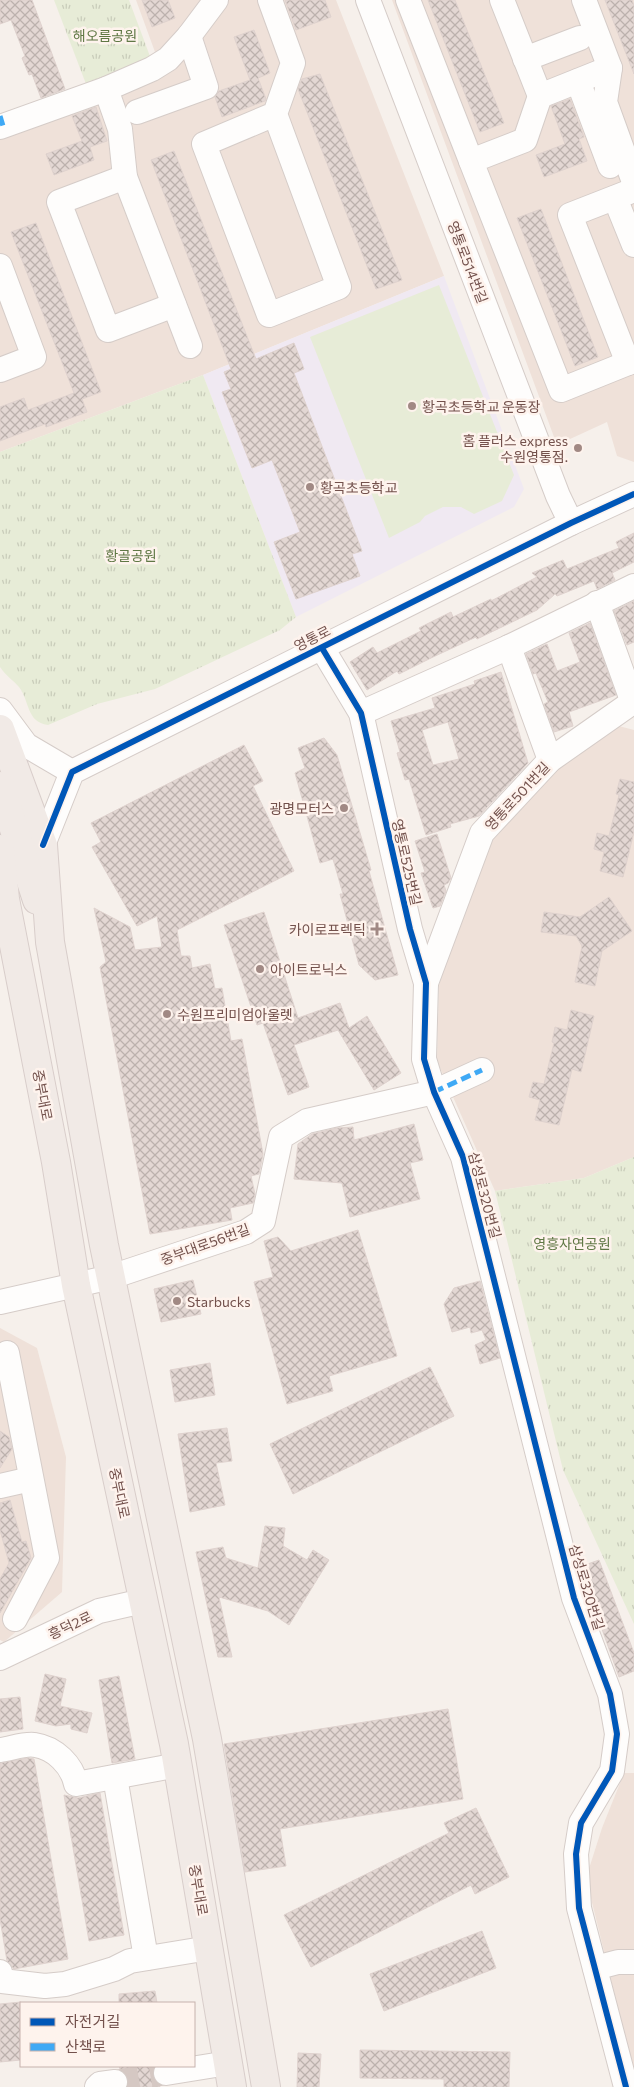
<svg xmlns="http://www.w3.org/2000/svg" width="634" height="2087" font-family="Commissioner,'Noto Sans KR',sans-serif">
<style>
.residential{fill:#efe1d9}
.education{fill:#f0e9f2}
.grass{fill:#e7ecd7}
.park{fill:url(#park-tufts)}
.building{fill:url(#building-cross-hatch);stroke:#dfd2ce;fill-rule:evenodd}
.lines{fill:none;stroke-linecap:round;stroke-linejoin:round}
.minor-tunnel{stroke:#d5c8c3;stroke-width:24;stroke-dasharray:24 12;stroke-linecap:butt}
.minor-casing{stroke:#d5ccc8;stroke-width:26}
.major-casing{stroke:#d8cdca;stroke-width:30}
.minor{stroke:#fefdfc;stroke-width:24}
.major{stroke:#f1eae6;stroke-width:28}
.quiet{stroke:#3fa9f5;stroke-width:5;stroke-dasharray:10 5;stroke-linecap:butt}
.cycleway-casing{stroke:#fef3ed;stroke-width:9}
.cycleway{stroke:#0057b8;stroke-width:6}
.poi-dot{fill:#a18984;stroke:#fef3ed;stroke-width:2}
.labels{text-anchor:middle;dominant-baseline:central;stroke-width:5;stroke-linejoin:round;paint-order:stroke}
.park-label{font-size:14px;fill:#607845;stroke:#fef3ed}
.street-label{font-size:14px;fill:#73514c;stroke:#fef3ed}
.poi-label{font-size:14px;fill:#73514c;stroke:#fef3ed;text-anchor:start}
</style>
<defs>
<pattern id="park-tufts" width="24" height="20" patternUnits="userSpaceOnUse" patternTransform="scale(1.25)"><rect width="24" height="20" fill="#e7ecd7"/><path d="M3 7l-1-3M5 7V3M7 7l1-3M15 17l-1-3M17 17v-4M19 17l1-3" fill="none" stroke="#c9ccba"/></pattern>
<pattern id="building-cross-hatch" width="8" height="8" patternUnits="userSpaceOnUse" patternTransform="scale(1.25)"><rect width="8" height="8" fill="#e3d7d3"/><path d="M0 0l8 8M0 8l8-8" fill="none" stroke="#bcb1ad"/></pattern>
</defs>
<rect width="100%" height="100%" fill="#f6f0eb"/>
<g class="residential">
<polygon points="136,0 336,0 444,276 203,375 0,452 0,120 150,63 155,52"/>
<polygon points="392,0 634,0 634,462 617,456 607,422 557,445"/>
<polygon points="615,725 634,730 634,1157 584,1178 495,1191 437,1061 439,985 467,895 495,835 563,762"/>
<polygon points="0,1328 37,1348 66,1457 62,1592 4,1642 0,1640"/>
<polygon points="624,1773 634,1773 634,2073 586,1878 602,1828"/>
</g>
<polygon class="education" points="444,276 524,489 514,507 296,617 203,375"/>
<polygon class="grass" points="439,285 514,475 502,501 474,514 461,507 443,507 425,516 420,522 389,538 310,337"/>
<g class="park">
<polygon points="54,0 129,0 151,59 86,84"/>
<path d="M203,375L296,617L280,630L155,689L97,704L48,725C26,722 30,701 19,687C13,680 5,675 0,667V452Z"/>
<polygon points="634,1157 634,1624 563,1470 495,1191 584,1178"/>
</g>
<g class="building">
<polygon points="0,0 32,0 65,89 41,98 32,74 29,75 22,58 25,56 11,20 0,24"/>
<polygon points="142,0 168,0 175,18 152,27"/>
<polygon points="285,0 325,0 331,17 296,30"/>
<polygon points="428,0 455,0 504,123 480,132"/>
<polygon points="605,0 632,0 634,6 634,74"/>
<polygon points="254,30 270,73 258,78 266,99 265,101 222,117 215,97 219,91 250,80 234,37"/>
<polygon points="320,74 402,280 376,289 298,89 302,79"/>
<polygon points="570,99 584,137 579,139 587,161 544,177 536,155 565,144 551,106"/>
<polygon points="96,107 107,141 90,147 94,160 54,175 46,154 82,141 72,116"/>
<polygon points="174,151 256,359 294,343 304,369 294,373 362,551 352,554 360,576 296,599 274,542 300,532 272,460 252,468 222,392 231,389 224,372 231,369 151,160"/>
<polygon points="541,209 598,357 575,366 517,218"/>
<polygon points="36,223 101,392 82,399 87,412 46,427 45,424 0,441 0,407 24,398 28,410 74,393 11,232"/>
<polygon points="634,533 634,562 612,573 615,580 597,589 594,581 557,596 555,594 537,610 477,639 476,637 433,657 399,674 397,671 367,690 350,662 373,647 377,653 421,631 419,628 451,612 453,617 491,599 491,601 537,577 532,573 563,560 567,569 619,548 616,542"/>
<polygon points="634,601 634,642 627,645 614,611"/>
<polygon points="590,623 616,695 569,712 573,726 554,732 544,704 548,702 536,673 533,674 526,654 547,644 557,671 580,662 569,633"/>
<path d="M501,672L528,763L479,816L450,824L451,827L426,835L409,779L405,780L397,753L400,752L391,721L435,708L432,698L475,684L474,681ZM448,722L459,759L433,765L422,730Z"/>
<polygon points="324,738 337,755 371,870 369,871 398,975 375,980 359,965 340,894 343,894 333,859 320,863 295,773 305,768 298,748"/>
<polygon points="244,745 263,781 253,786 294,871 177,930 181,956 190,956 192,968 210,964 215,989 222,988 231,1041 242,1039 263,1154 259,1174 251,1176 255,1194 253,1203 230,1208 232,1220 150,1234 100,967 106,962 94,908 130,927 135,950 162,947 157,916 137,926 92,847 101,842 91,823"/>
<polygon points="620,779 634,782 634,832 623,877 600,871 604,852 594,849 597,833 609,836 619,795 616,794"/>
<polygon points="437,834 451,878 448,883 444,885 446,891 440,906 433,908 421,873 425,872 415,841"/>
<polygon points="609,897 632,931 602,951 595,986 575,982 582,946 576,936 541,932 544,912 580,917"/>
<polygon points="264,912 298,1018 340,1003 349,1028 367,1016 401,1073 374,1090 338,1030 294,1045 309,1087 288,1095 263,1023 257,1025 224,925"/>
<polygon points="571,1010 594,1016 581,1072 572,1069 559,1125 535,1120 540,1100 529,1097 533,1082 544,1084 554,1043 552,1042 555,1027 567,1030"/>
<polygon points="414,1124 423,1160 410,1163 420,1199 350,1217 342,1183 294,1179 298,1144 312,1134 337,1128 353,1127 354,1140"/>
<polygon points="358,1230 397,1356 329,1376 333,1391 287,1404 254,1282 273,1277 264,1241 278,1237 291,1251"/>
<polygon points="193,1280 201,1314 161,1322 154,1289"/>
<polygon points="480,1281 500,1358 480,1364 475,1345 486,1340 482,1330 471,1333 470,1327 452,1332 444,1304 454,1288"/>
<polygon points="210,1363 215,1395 175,1402 170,1370"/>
<polygon points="430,1367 454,1416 293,1494 270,1444"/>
<polygon points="227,1428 232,1461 216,1463 225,1505 190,1512 178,1434"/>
<polygon points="0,1431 9,1437 12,1449 0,1468"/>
<polygon points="10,1500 22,1542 26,1541 31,1558 0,1613 0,1579 9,1563 0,1530 0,1503"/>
<polygon points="265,1526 285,1528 283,1546 307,1560 313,1550 329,1560 289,1625 268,1611 219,1597 232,1657 218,1657 196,1552 223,1547 226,1558 258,1568"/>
<polygon points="599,1560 634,1653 634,1671 619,1677 591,1598 594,1597 582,1566"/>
<polygon points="45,1674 66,1679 60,1706 92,1713 87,1733 71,1729 71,1724 56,1726 35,1721"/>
<polygon points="119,1676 135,1759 112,1763 99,1680"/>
<polygon points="20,1697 23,1729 0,1732 0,1699"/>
<polygon points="448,1709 463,1799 280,1829 286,1866 245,1872 224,1744"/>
<polygon points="28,1758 34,1759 68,1959 14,1969 7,1961 0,1919 0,1763"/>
<polygon points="100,1793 124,1935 89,1941 64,1795 78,1798"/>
<polygon points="476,1808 509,1877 475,1894 471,1885 311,1967 284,1915 449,1833 444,1823"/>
<polygon points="482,1931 496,1968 384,2011 370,1974"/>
<polygon points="155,1991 157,2003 119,2003 119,1994"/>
<polygon points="21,2002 21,2060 0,2062 0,2004"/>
<polygon points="360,2050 510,2052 509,2087 444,2087 444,2079 360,2078"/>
<polygon points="298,2053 321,2054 319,2087 297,2087"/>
<polygon points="119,2066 155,2066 153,2076 160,2087 128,2087 128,2080 126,2073 120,2069"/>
</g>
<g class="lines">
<polyline class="minor-tunnel" points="115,2082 166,2073"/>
<defs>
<g id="minor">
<polyline points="270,0 293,63 275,114 339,287 269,315 204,144 275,114"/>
<polyline points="368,0 558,496 571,523"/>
<polyline points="408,0 471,161"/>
<polyline points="502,0 540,96"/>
<polyline points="584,0 610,68 605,102 634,182"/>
<polyline points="525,59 580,38"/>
<polyline points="610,68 540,96 525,140 471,161 561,390 628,363 634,359"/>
<polyline points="578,81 610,166"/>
<polyline points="106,89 120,129 125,177 190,346"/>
<polyline points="137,112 206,87 189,36"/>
<polyline points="0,127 106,89 152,69 168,59 189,36 216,0"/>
<polyline points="125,177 59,202 108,330 174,305"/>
<polyline points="615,198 634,245"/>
<polyline points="0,266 34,357 0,370"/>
<polyline points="628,363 570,215 634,190"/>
<polyline points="597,603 633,703"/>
<polyline points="509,647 550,760"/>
<polyline points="322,648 361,713 410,929 426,983 424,1059 434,1092 463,1157 574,1598 610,1694 617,1734 612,1771 581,1823 576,1854 579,1908 626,2087"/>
<polyline points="0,710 26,745 72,772"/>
<polyline points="361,713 509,647 634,586"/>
<polyline points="43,845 72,772 571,523 634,494"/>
<polyline points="426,983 482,833 550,760 634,701"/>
<polyline points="0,1302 111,1277 246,1232 263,1221 281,1137 307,1121 434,1092 482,1070"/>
<polyline points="7,1353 47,1558 15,1619"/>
<polyline points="0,1486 31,1479"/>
<polyline points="0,1658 99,1611 143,1601"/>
<path d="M0,1750C10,1749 25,1743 35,1745C55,1748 72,1765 76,1784L178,1765"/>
<polyline points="115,1777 146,1958"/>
<polyline points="595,1968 618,1962 634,1962"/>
<polyline points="0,1972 2,1981 45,1986 65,1984 114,1969 130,1961 209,1948"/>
<polyline points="166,2073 228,2063"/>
<polyline points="97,2087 100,2084 115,2082"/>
</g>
<g id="major">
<polyline points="0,729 43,845 50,942 104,1245 207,1739 266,2087"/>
<polyline points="0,786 37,900"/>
<polyline points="0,849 5,899 56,1162 76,1285 174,1744 232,2087"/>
</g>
</defs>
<use href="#minor" class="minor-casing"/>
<use href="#major" class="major-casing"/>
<use href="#minor" class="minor"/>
<use href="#major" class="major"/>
<g class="quiet">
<polyline points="0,116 3,126"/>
<polyline points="434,1092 482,1070"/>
</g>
<defs>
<g id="cycleway">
<polyline points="322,648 361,713 410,929 426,983 424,1059 434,1092 463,1157 574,1598 610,1694 617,1734 612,1771 581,1823 576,1854 579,1908 626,2087"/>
<polyline points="43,845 72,772 571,523 634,494"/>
</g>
</defs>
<use href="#cycleway" class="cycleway-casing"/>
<use href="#cycleway" class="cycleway"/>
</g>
<g class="poi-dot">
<circle cx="412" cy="406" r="5"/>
<circle cx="578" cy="448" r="5"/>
<circle cx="310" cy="487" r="5"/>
<circle cx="344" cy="808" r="5"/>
<path d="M374.5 921.5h5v5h5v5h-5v5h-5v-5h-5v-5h5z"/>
<circle cx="260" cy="969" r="5"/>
<circle cx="167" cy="1014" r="5"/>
<circle cx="177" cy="1301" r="5"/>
</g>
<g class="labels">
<g class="park-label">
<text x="105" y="35">해오름공원</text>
<text x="131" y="555">황골공원</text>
<text x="572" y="1243">영흥자연공원</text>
</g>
<g class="street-label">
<text transform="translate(468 262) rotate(69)">영통로514번길</text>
<text transform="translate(312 638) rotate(-27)">영통로</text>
<text transform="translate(517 796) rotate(-47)">영통로501번길</text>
<text transform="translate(407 862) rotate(77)">영통로525번길</text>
<text transform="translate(43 1095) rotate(79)">중부대로</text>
<text transform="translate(485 1195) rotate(75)">삼성로320번길</text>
<text transform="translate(205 1244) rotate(-20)">중부대로56번길</text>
<text transform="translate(120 1493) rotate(78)">중부대로</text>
<text transform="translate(587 1587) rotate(73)">삼성로320번길</text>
<text transform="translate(70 1625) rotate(-25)">흥덕2로</text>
<text transform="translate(199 1890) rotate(80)">중부대로</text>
</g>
<g class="poi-label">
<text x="422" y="406">황곡초등학교 운동장</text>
<text x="568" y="440" text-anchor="end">홈 플러스 express<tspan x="568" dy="16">수원영통점.</tspan></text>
<text x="320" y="487">황곡초등학교</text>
<text x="334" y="808" text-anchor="end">광명모터스</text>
<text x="366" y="929" text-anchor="end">카이로프렉틱</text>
<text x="270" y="969">아이트로닉스</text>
<text x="177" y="1014">수원프리미엄아울렛</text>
<text x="187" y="1301">Starbucks</text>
</g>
</g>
<rect x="20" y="2002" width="175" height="65" fill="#fef3ed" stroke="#c6b2ad"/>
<rect x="30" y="2018" width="25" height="8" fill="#0057b8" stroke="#c6b2ad"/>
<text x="65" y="2027" font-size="15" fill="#73514c">자전거길</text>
<rect x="30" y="2043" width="25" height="8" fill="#3fa9f5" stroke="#c6b2ad"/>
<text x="65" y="2052" font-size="15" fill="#73514c">산책로</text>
</svg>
